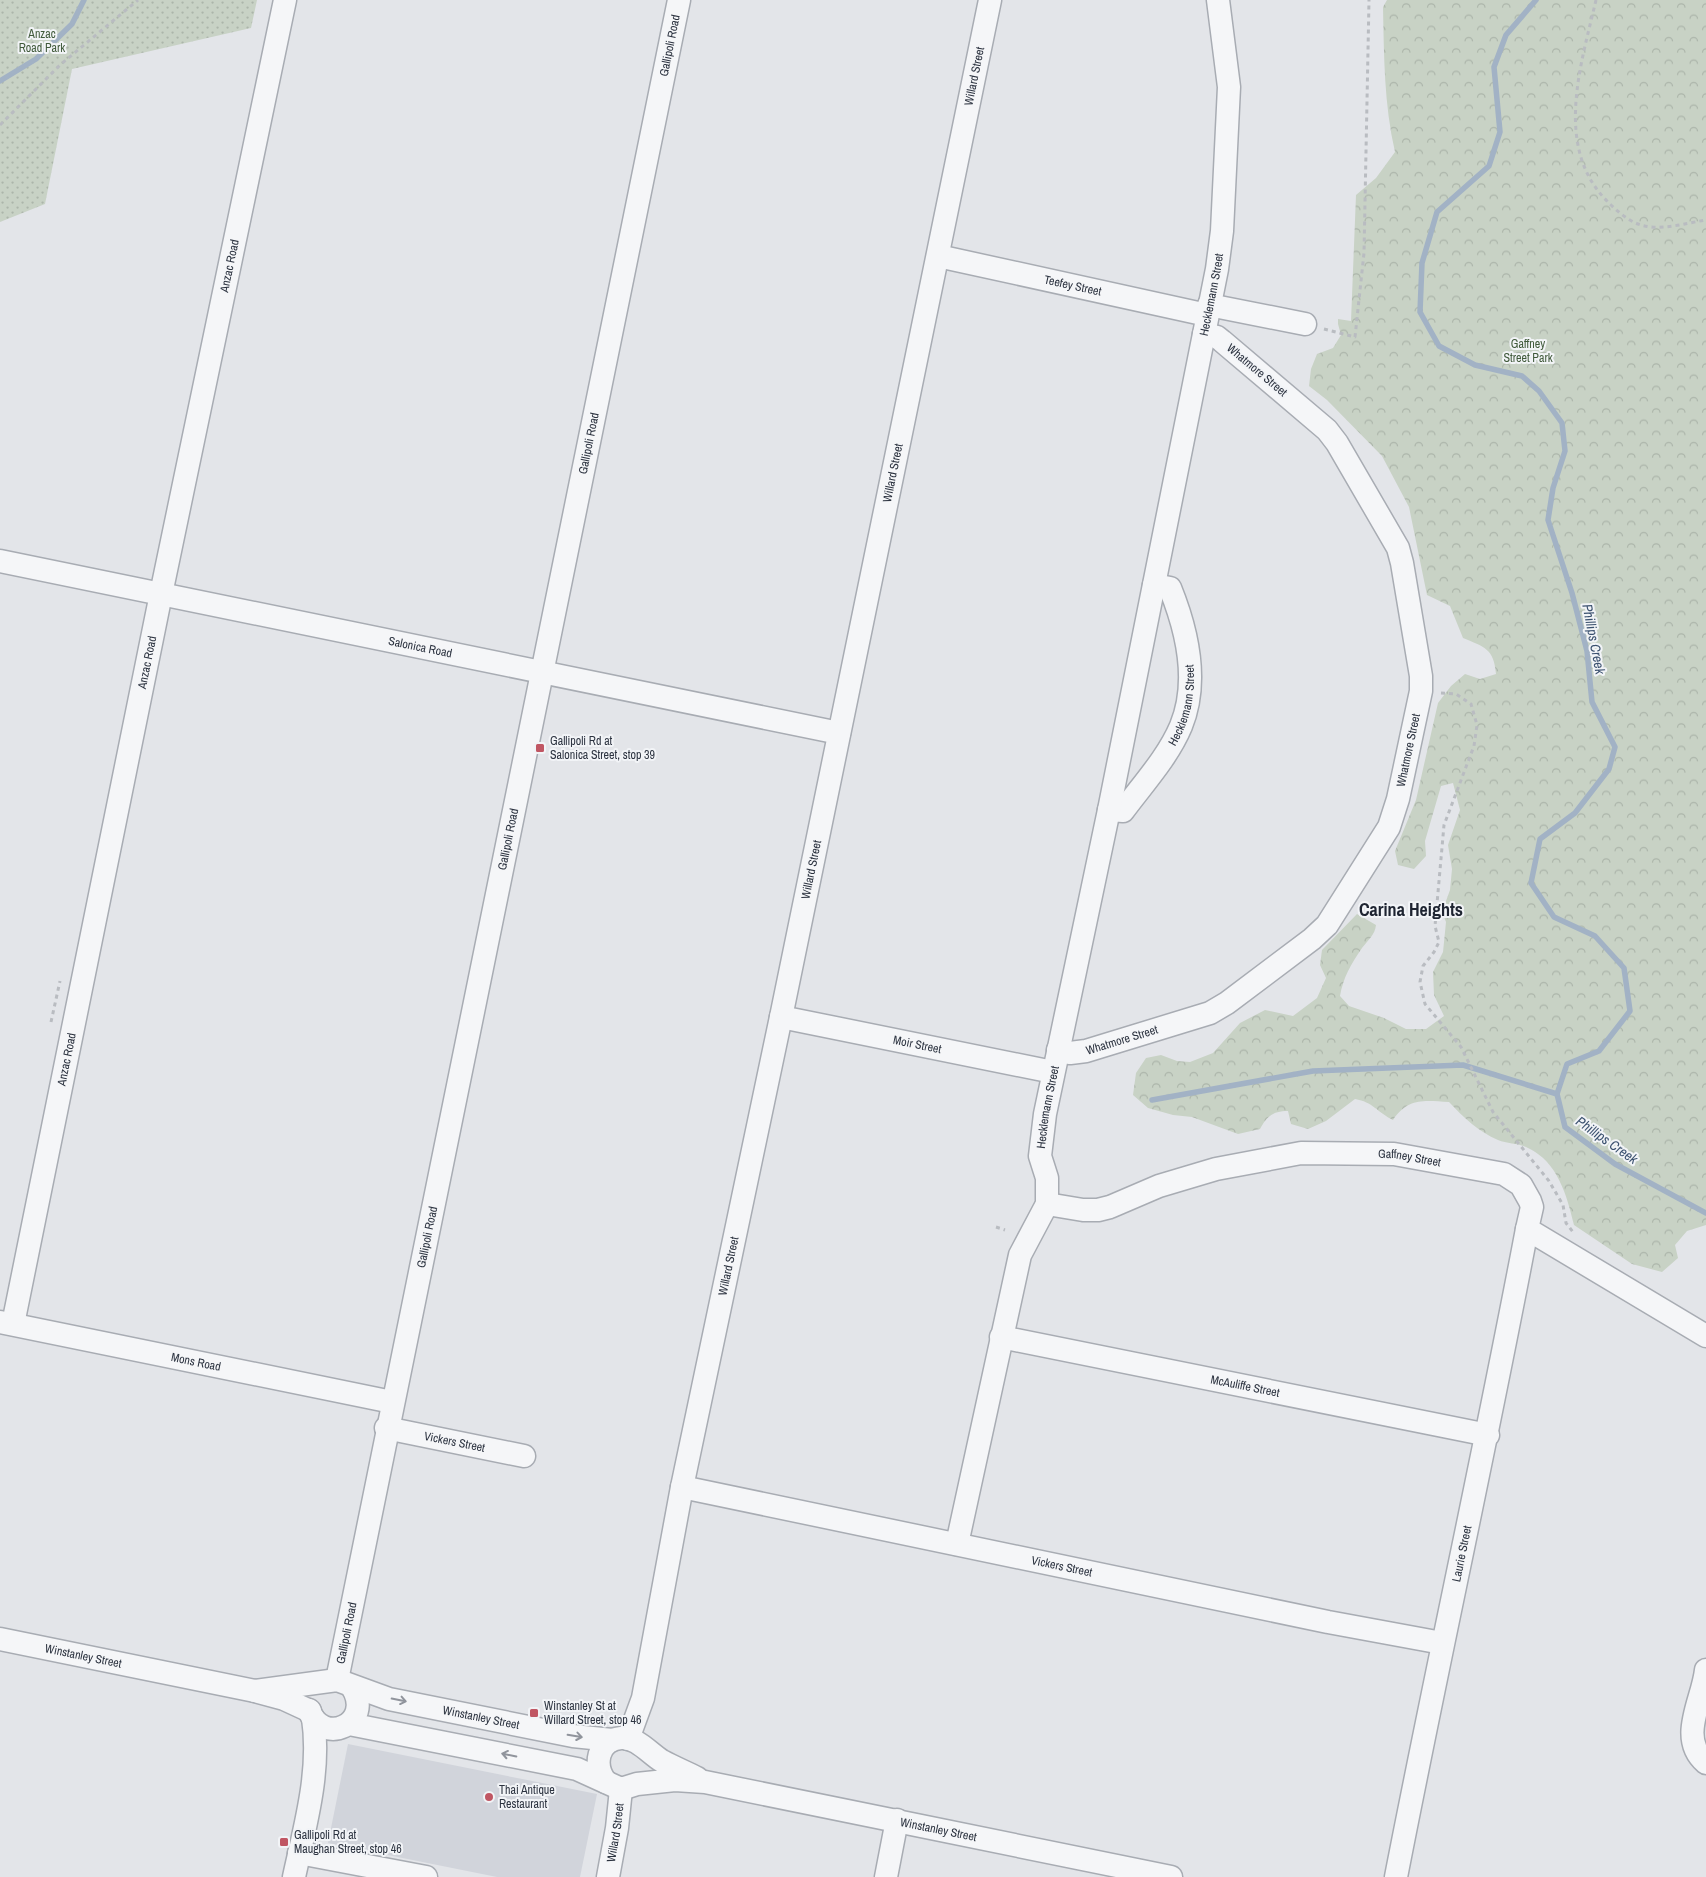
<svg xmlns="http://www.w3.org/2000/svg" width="1706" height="1877" font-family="'Archivo Narrow',sans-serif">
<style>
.built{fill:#d1d4db}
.grass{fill:url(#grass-dots)}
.forest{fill:url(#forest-crowns)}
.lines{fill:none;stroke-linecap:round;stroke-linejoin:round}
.stream{stroke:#a2b2c5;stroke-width:5.5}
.minor-casing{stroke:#a8acb3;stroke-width:25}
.path{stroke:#b9bcc1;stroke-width:3;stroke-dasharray:4 4;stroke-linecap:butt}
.minor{stroke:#f5f6f8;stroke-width:22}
.oneway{stroke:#90949c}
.poi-dot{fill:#c05663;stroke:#f2f4f7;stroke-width:2}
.labels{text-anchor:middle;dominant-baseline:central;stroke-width:4;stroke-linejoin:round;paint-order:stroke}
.park-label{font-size:12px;fill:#405a3b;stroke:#f2f4f7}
.street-label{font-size:12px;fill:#2c3340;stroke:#f2f4f7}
.poi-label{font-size:12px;fill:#2c3340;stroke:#f2f4f7;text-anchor:start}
.water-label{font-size:14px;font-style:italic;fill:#3b516f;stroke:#f2f4f7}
.district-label{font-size:18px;font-weight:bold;fill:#1e2431;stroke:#f2f4f7}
</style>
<defs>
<pattern id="grass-dots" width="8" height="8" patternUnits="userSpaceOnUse" patternTransform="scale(1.25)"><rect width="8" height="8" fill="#c8d2c5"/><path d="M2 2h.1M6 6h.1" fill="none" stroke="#acb5aa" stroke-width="1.8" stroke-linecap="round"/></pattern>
<pattern id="forest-crowns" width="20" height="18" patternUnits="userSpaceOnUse" patternTransform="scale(1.25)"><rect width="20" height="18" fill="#c8d2c5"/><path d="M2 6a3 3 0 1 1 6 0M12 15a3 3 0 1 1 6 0" fill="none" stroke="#acb5aa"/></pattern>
</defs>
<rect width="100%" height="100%" fill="#e3e5e9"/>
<polygon class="built" points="348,1744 597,1794 580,1877 497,1877 328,1843"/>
<polygon class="grass" points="0,0 257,0 251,28 72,69 45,204 0,222"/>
<path class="forest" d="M1387,0H1706V1225L1687,1231L1675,1245L1678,1258L1662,1272L1632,1264L1574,1225C1567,1196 1558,1162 1528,1148C1519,1143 1507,1144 1498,1140C1479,1132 1463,1117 1449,1102C1424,1101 1409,1097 1393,1120C1377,1112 1373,1102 1355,1099L1326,1121L1308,1129L1291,1124L1288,1111C1273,1111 1267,1116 1260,1129L1238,1134L1192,1117L1173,1115L1148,1108L1133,1095L1136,1073L1146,1058L1161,1055L1177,1061L1190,1062L1213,1053L1240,1023L1265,1010L1293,1016L1317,998L1326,978L1320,965L1322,950L1357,914L1376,925C1375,935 1368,940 1362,948C1351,964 1343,978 1340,996L1349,1006L1384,1018L1406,1029H1426L1444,1016L1434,995L1433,972L1443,952L1446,922L1442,912L1450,890L1452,869L1448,845L1460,810L1453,783L1441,786L1425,841L1426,856L1414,869L1398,865L1395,851L1416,800L1438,703L1451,686L1465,674L1480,679L1496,674C1494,648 1484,647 1463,638L1450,606L1427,595L1409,507L1382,456L1327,400L1309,386L1311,369L1317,354L1333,348L1341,335L1338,324V319L1351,321L1356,195L1376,178L1395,152C1384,104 1384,56 1383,7Z"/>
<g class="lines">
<g class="stream">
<polyline points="1536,0 1506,35 1494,67 1500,132 1489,166 1437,212 1422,263 1420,312 1439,346 1475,365 1522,376 1539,391 1562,423 1565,451 1553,488 1548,520 1572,593 1587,651 1592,702 1615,747 1609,769 1575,813 1540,839 1531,883 1554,917 1595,936 1624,968 1630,1011 1599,1051 1567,1064 1557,1094 1565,1127 1615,1164 1706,1213"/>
<polyline points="0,81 36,59 72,24 84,0"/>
<polyline points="1152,1100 1313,1071 1463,1065 1557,1094"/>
</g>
<defs>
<g id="minor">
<path id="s1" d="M938,256L1207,315"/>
<polyline points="1209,305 1305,324"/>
<path id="s2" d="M0,561L839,733"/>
<path id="s3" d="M1109,810L1123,811C1143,784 1168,757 1181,726C1199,682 1187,630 1170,588L1154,585"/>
<path id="s4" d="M781,1017L1053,1072"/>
<path id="s5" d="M1058,1050L1070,1053L1086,1051L1210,1013L1227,1003L1312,939L1327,925L1389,827L1398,799L1421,691V676L1402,563L1398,548L1337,443L1327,430L1222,341L1217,337L1204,334"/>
<path id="s6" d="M1047,1204L1083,1210H1098L1110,1207L1159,1186L1216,1169L1301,1153L1394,1154L1504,1174L1521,1185L1530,1201L1532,1207L1527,1229L1706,1336"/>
<path id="s7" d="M0,1322L392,1402"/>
<path id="s8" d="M13,1324L161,594L285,0"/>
<path id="s9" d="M1001,1337L1488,1435"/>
<path id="s10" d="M386,1428L524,1456"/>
<path id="s11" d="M682,1487L1328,1622L1442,1643"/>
<path id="s12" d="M957,1544L1020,1255L1047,1204V1178L1040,1156L1045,1114L1109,810L1217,269L1222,231L1229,87L1218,0"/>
<path id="s13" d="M0,1639L255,1691L284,1699L310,1711"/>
<path d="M1706,1670C1703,1700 1677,1738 1706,1763"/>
<path id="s14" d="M337,1680L679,0"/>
<path id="s15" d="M255,1691L337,1680L389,1699L573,1736L612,1740"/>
<path d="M309,1710C322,1747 375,1724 352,1687"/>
<path id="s16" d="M349,1724L577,1769L621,1789L637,1784L675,1780L705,1782L1171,1877"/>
<path id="s17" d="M628,1739L643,1698L682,1487L781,1017L990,0"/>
<path d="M606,1782C593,1766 597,1740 621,1738C637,1737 649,1753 662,1761C673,1767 685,1772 697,1778"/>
<polyline points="299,1853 426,1877"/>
<path d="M294,1877C305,1826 321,1771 313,1718"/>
<path id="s18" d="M608,1877L617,1828L621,1789"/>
<polyline points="886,1877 897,1820"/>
<path id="s19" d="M1396,1877C1438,1661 1486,1446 1527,1229"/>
</g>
</defs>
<use href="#minor" class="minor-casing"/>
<g class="path">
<path d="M1596,0C1581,65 1553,148 1608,202C1616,210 1627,220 1638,224C1658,232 1686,223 1706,220"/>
<polyline points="0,125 60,65 138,0"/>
<polyline points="1324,329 1355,337 1364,253 1369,0"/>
<polyline points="1441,693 1456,694 1471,704 1477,725 1474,746 1444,825 1435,926 1439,942 1434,952 1423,966 1420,982 1425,1004 1461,1047 1493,1112 1549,1181 1563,1205 1566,1223 1573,1232"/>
<polyline points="51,1022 60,981"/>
<polyline points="996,1227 1005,1230"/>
</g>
<use href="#minor" class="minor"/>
</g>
<defs><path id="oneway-shaft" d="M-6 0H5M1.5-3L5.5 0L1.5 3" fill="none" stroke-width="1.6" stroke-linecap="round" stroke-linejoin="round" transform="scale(1.25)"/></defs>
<g class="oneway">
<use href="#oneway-shaft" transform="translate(399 1700) rotate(11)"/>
<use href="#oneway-shaft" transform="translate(575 1736) rotate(9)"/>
<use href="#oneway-shaft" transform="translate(509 1755) rotate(-168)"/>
</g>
<g class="poi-dot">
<rect x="535" y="743" width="10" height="10" rx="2.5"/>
<rect x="529" y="1708" width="10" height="10" rx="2.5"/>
<circle cx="489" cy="1797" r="5"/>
<rect x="279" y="1837" width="10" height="10" rx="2.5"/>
</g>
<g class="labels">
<g class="park-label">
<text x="42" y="34">Anzac<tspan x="42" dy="14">Road Park</tspan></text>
<text x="1528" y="344">Gaffney<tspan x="1528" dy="14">Street Park</tspan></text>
</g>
<g class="street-label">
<text stroke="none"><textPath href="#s14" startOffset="1668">Gallipoli Road</textPath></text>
<text stroke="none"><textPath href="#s17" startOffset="1699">Willard Street</textPath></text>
<text stroke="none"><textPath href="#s8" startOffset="1080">Anzac Road</textPath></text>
<text stroke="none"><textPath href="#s1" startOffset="138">Teefey Street</textPath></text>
<text stroke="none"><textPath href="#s12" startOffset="1281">Hecklemann Street</textPath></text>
<text transform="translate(1257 370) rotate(40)">Whatmore Street</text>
<text stroke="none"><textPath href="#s14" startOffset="1262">Gallipoli Road</textPath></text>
<text stroke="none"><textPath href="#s17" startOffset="1294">Willard Street</textPath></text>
<text stroke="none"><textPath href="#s2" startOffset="429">Salonica Road</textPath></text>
<text stroke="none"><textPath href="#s8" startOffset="675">Anzac Road</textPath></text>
<text stroke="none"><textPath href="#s3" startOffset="138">Hecklemann Street</textPath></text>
<text stroke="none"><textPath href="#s5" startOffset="500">Whatmore Street</textPath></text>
<text stroke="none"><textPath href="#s14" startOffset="858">Gallipoli Road</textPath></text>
<text stroke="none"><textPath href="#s17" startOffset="889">Willard Street</textPath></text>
<text stroke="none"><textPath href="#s5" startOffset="66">Whatmore Street</textPath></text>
<text stroke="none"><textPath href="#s4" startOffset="139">Moir Street</textPath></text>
<text stroke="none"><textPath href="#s8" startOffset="270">Anzac Road</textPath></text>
<text stroke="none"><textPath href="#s12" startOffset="452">Hecklemann Street</textPath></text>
<text stroke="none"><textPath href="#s6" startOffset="372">Gaffney Street</textPath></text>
<text stroke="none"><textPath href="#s14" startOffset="452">Gallipoli Road</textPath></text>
<text stroke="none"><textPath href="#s17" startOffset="484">Willard Street</textPath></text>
<text stroke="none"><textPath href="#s7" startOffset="200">Mons Road</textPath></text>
<text stroke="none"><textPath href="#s9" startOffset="249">McAuliffe Street</textPath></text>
<text stroke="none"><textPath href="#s10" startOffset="70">Vickers Street</textPath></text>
<text stroke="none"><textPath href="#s19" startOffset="330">Laurie Street</textPath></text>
<text stroke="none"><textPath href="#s11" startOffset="388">Vickers Street</textPath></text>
<text stroke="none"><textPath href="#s14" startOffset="48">Gallipoli Road</textPath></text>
<text stroke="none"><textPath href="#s13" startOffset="85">Winstanley Street</textPath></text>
<text stroke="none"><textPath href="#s15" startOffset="232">Winstanley Street</textPath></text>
<text stroke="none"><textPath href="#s16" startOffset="604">Winstanley Street</textPath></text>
<text stroke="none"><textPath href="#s18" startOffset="45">Willard Street</textPath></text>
</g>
<g class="poi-label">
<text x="550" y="741">Gallipoli Rd at<tspan x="550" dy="14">Salonica Street, stop 39</tspan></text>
<text x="544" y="1706">Winstanley St at<tspan x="544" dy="14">Willard Street, stop 46</tspan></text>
<text x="499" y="1790">Thai Antique<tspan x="499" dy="14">Restaurant</tspan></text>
<text x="294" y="1835">Gallipoli Rd at<tspan x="294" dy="14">Maughan Street, stop 46</tspan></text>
</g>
<g class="water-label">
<text transform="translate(1594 639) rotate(79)">Phillips Creek</text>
<text transform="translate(1607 1140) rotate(35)">Phillips Creek</text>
</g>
<g class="district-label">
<text x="1411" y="909">Carina Heights</text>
</g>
</g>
</svg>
